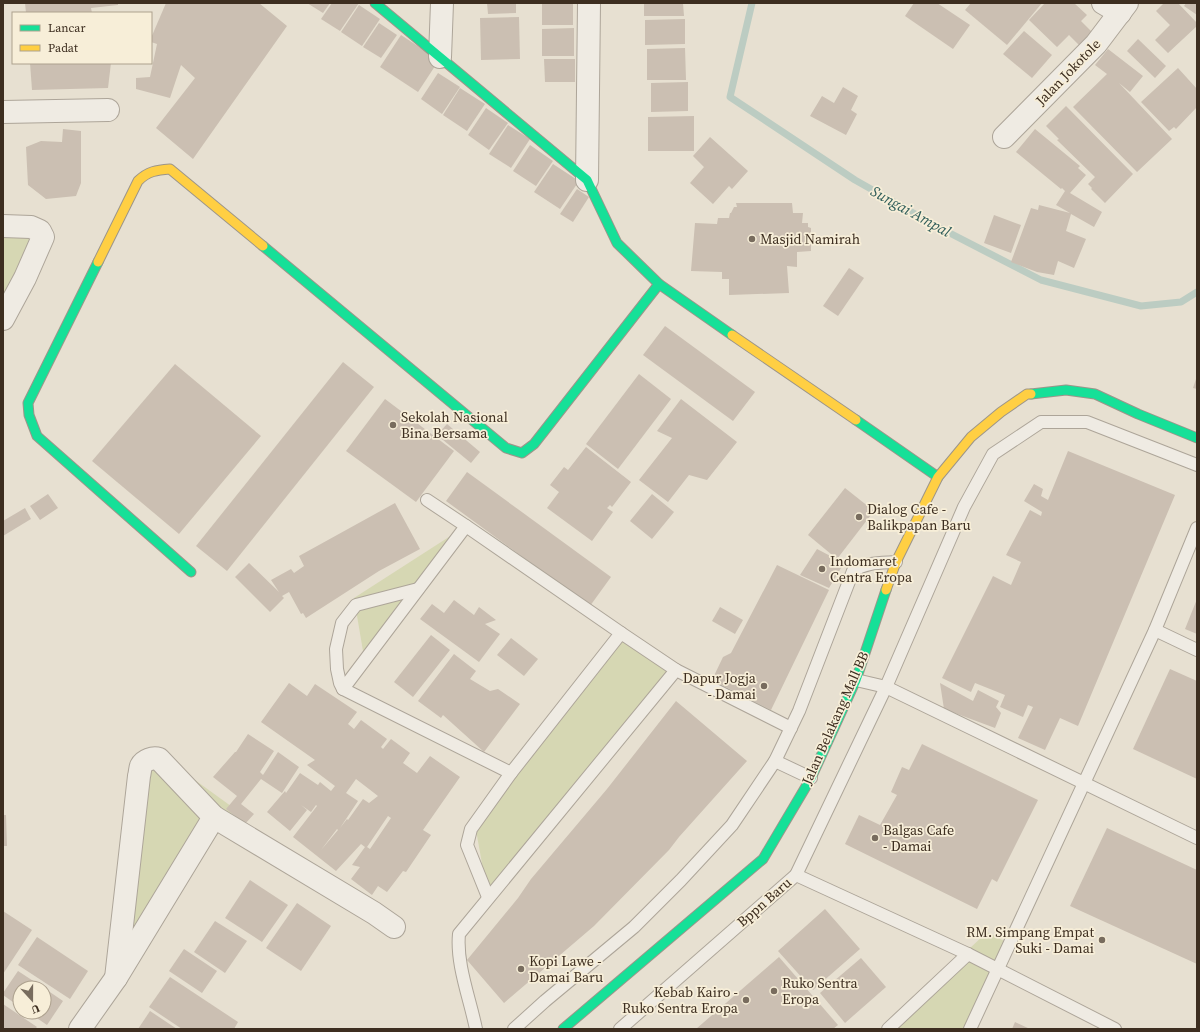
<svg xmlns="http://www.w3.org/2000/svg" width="1200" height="1032" font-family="'Source Serif 4',serif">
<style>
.green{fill:#d6d7b3}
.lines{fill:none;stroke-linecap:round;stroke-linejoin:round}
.stream{stroke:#bcccc2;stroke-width:7}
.building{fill:#cbbfb2;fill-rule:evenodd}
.lane-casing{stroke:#ada599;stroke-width:14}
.street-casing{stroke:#ada599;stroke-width:24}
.fast-casing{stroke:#9c958a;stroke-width:11}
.slow-casing{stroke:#9c958a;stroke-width:11}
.lane{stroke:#efebe3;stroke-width:12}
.street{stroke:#efebe3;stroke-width:22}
.fast{stroke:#16e098;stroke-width:9}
.slow{stroke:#ffcf43;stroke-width:9}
.poi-dot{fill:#786c5e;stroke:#f7eed8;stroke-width:1.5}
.labels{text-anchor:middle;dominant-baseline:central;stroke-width:3.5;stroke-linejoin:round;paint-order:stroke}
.street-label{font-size:14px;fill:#3d2e20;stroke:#f7eed8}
.poi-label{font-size:14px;fill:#3d2e20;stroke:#f7eed8;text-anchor:start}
.water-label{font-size:15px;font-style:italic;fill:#2f5d5a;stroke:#f7eed8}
</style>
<rect width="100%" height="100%" fill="#e7e0d1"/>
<g class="green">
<polygon points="3,234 39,237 3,306"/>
<polygon points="466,526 365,663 354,598"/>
<polygon points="621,633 676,670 488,897 474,819"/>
<polygon points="152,749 235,809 116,978"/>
<polygon points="987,932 1006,942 966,1029 885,1029"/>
</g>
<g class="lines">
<polyline class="stream" points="752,3 730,97 855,180 938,227 1041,280 1141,306 1181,302 1197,292"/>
</g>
<g class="building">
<polygon points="25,3 118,3 118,5 91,8 92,13 26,13"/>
<polygon points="166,3 259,3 287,26 193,159 156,128 195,78 181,65 170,98 136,89 136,78 150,77 157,44 151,42 151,38"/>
<polygon points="307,3 330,3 323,13"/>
<polygon points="332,3 359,3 340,31 321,19"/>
<polygon points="487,3 516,3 516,13 488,14"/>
<rect x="542" y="3" width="31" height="22"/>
<polygon points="644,3 683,3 684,16 644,16"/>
<polygon points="914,3 937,3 970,25 953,49 905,16"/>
<polygon points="971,3 1042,3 1007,45 965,10"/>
<polygon points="1045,3 1074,3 1087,15 1081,21 1092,32 1079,45 1069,35 1057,47 1029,20"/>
<polygon points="1164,3 1178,3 1197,23 1197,26 1168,53 1155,40 1170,25 1156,11"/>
<polygon points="1186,3 1197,3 1197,15 1184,6"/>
<polygon points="359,5 380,19 362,46 341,32"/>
<polygon points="519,17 520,59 481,60 480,18"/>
<polygon points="685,19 685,44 645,45 645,20"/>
<polygon points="379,23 397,35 381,58 363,47"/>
<polygon points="574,28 574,56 542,56 542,29"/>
<polygon points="1024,31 1052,55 1032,78 1003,54"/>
<polygon points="401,35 439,60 418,92 380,67"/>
<polygon points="1138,39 1166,66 1155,78 1127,51"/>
<polygon points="685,48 686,80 647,80 647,49"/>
<polygon points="1108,49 1143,76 1130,92 1119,83 1172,139 1137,172 1073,107 1107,74 1095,65"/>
<polygon points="544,59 575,59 575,82 545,82"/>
<polygon points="30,63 111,63 108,88 32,90"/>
<polygon points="1178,68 1197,89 1197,107 1176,129 1174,127 1169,131 1141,102"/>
<polygon points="438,73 460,87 442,114 421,99"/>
<polygon points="688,82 688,111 651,112 651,83"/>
<polygon points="843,87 858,96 851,110 857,114 846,135 810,116 822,96 834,103"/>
<polygon points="460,88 485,104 467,131 443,115"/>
<polygon points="1066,106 1133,174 1105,203 1091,189 1092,188 1088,184 1095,177 1057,140 1059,139 1046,126"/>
<polygon points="486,108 508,123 489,150 468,135"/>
<polygon points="694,116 694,151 648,151 648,117"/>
<polygon points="508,125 530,139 511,168 489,154"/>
<polygon points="63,129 81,131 81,183 76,196 46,199 28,185 26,147 41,141 62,142"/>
<polygon points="1035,129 1080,166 1078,168 1086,175 1070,193 1102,212 1094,227 1071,214 1066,231 1086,239 1074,268 1058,261 1054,275 1037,272 1011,262 1031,208 1038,210 1039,205 1070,213 1056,205 1065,191 1062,188 1061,189 1016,152"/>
<polygon points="710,137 748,171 732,189 729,186 713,204 690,183 704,167 693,156"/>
<polygon points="530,145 553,161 536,186 513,171"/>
<polygon points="553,164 579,181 560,209 534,192"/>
<polygon points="577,189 589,197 573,222 560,214"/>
<polygon points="736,203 792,203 793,213 803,213 802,223 808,223 808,227 811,228 811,251 797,252 797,267 787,266 789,293 729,295 729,279 722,279 722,272 691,271 695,223 717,224 718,218 729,218 730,213 731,213 734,207 737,207"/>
<polygon points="994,215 1021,225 1011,253 984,243"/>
<polygon points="849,268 864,278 838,316 823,306"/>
<polygon points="665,326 755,392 733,421 643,355"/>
<polygon points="343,362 374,387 227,571 196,546"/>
<polygon points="175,364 261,436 179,534 92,461"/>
<polygon points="639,374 671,399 618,469 586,444"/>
<polygon points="1197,376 1197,389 1193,388"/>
<polygon points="385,399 454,451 416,502 346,451"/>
<polygon points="681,399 737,442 707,480 689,475 668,502 639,480 672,438 657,431"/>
<polygon points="447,424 480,452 471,463 437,435"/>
<polygon points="586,447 631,482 612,507 610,505 607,508 613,512 592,541 547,508 559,492 550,485 564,467 568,470"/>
<polygon points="1068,451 1175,495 1078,726 1060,718 1045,750 1018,738 1033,707 1028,705 1023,717 1000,707 1005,695 975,683 971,692 942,678 993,576 1011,585 1021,562 1006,555 1030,510 1041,516 1042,512 1024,501 1034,484 1043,489 1041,496 1048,500"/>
<polygon points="467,472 611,577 590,606 446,501"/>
<polygon points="845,488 874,511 837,559 808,535"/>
<polygon points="48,494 58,508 40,520 30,506"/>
<polygon points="652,494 674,512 652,539 630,521"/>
<polygon points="395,503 420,549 379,571 306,618 303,613 301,614 289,592 282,596 284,598 270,612 235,577 249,563 279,592 271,580 291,569 294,573 304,566 299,556"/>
<polygon points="25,508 31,519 3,536 3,521"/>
<polygon points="817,549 844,563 829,588 800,575"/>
<polygon points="777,565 829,590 771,710 712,680 723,657 731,653"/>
<polygon points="1197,599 1197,634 1185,629"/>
<polygon points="454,600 474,615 479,607 496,620 485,624 500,634 479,662 420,619 432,604 444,613"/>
<polygon points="720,607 743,620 735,634 712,621"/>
<polygon points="431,635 450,650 413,697 394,682"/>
<polygon points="511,638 538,659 524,676 497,655"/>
<polygon points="454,654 476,671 470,679 490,691 498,689 520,704 484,752 443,715 441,718 418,701"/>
<polygon points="1170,669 1197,681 1197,779 1133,749"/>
<path d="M289,683L307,696L315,684L357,712L348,724L354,729L361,720L387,739L381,747L383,749L391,739L410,753L403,763L417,773L430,756L460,777L423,830L431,835L406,872L403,871L387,892L378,886L372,895L351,879L360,867L352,865L365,847L361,844L336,871L293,837L317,806L316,805L311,812L301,805L307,810L290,831L267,812L285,791L286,793L300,773L318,785L320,782L331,791L335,786L307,765L315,760L261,722ZM356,779L378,796L369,803L363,799L348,820L347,819L340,828L358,801L346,793ZM388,816L391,818L370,849L367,847ZM337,829L338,830L321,850Z"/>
<polygon points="940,683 973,701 978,690 999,701 996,707 1001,713 995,728 944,709"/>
<polygon points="676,701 747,761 679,837 669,850 594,926 504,1003 467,960 518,898 531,879 607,789"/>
<polygon points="248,734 274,751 260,772 263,775 278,752 299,767 282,793 261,779 241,804 254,814 245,824 226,809 237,796 213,777 235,752 236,752"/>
<polygon points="922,744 1038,800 997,882 992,879 977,909 845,844 859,815 880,825 897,795 891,792 902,767 909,770"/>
<polygon points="3,815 6,815 7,846 3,846"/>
<polygon points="1107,828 1197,870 1197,964 1070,906"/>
<polygon points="250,880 288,905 262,942 225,918"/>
<polygon points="297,903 331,926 301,971 266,948"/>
<polygon points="825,909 860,949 813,990 778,951"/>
<polygon points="3,911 32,930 3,974"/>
<polygon points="215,921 247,941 225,973 194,952"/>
<polygon points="37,937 88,971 70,999 18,965"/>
<polygon points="184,949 217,971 202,993 169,971"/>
<polygon points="779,957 838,1025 833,1029 696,1029"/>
<polygon points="861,958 886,987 845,1023 820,993"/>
<polygon points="18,971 44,988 20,988 20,1007 3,995 3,993"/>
<polygon points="170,977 238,1022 234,1029 182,1029 149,1007"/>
<polygon points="44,988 63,1001 47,1025 28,1012 44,1012"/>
<polygon points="3,1004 37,1027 35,1029 3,1029"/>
<polygon points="150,1011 177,1029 138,1029"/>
<polygon points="1015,1022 1030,1029 1012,1029"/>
</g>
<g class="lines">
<defs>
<g id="lane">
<polyline points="427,500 466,526"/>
<polyline points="1155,630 1197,650"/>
<polyline points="856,680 886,687 1197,838"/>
<polyline points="343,689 340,683 337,669 336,649 342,623 356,605 418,589"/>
<polyline points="775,761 811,778"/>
<polyline points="511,773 343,689 466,526 621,633"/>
<polyline points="796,875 886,687 964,507 993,454 1041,422 1087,422 1197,465"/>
<polyline points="488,897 467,845 471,829 511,773 621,633 676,670"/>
<path d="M476,1029C470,999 456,964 459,934L676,670L791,728"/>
<path d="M514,1029L545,1001L634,927L681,880L732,825L775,761L799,711L853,571C866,562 880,563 896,562"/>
<polyline points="620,1029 796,875 968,954 1115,1029"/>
<polyline points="888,1029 968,954"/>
<polyline points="970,1029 1155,630 1197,528"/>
</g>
<g id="street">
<polyline points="1103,3 1120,13"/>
<polyline points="440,57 442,3"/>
<polyline points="3,112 108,110"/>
<polyline points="1004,137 1096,44 1127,3"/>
<polyline points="587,180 589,3"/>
<polyline points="3,226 31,227 40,231 43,237 25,278 3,319"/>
<path d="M116,978L139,776C140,773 140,768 141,766C144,760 153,757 159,759L214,817L374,913L394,927"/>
<polyline points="80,1029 116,978 214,817"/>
</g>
<g id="fast">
<polyline points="375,3 587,180 617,243 659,284 732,335"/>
<polyline points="263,246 506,448 522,453 534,444 659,284"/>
<polyline points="98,262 28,403 29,415 37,436 191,572"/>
<polyline points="1031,394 1066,390 1095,394 1138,414 1197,438"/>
<polyline points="856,420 938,477"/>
<polyline points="563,1029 763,859 811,778 856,680 886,590"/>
</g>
<g id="slow">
<path d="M98,262L138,181C148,171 157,170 170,169L263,246"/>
<polyline points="732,335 856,420"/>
<polyline points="886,590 896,562 938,477 971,437 1001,412 1027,394 1031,394"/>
</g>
</defs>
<use href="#lane" class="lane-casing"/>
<use href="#street" class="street-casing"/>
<use href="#fast" class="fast-casing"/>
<use href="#slow" class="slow-casing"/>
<use href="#lane" class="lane"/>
<use href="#street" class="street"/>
<use href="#fast" class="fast"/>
<use href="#slow" class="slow"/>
</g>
<g class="poi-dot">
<circle cx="752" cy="239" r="4"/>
<circle cx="393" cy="425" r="4"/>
<circle cx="859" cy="517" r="4"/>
<circle cx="822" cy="569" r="4"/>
<circle cx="764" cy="686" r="4"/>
<circle cx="875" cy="838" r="4"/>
<circle cx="1102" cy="940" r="4"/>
<circle cx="521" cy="969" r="4"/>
<circle cx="774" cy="991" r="4"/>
<circle cx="746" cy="1000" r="4"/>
</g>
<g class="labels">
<g class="street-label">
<text transform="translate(1068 72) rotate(-46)">Jalan Jokotole</text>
<text transform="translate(835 718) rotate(-66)">Jalan Belakang Mall BB</text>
<text transform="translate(764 902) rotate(-41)">Bppn Baru</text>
</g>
<g class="poi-label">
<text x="760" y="239">Masjid Namirah</text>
<text x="401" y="417">Sekolah Nasional<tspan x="401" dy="16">Bina Bersama</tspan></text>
<text x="867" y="509">Dialog Cafe -<tspan x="867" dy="16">Balikpapan Baru</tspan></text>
<text x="830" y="561">Indomaret<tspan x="830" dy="16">Centra Eropa</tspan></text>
<text x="756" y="678" text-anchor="end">Dapur Jogja<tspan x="756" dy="16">- Damai</tspan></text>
<text x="883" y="830">Balgas Cafe<tspan x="883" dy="16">- Damai</tspan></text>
<text x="1094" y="932" text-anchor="end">RM. Simpang Empat<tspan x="1094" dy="16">Suki - Damai</tspan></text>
<text x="529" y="961">Kopi Lawe -<tspan x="529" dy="16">Damai Baru</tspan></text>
<text x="782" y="983">Ruko Sentra<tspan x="782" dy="16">Eropa</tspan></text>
<text x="738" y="992" text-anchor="end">Kebab Kairo -<tspan x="738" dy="16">Ruko Sentra Eropa</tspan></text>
</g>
<g class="water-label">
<text transform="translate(911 211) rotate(29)">Sungai Ampal</text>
</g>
</g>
<rect width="1200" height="1032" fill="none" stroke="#3d2e20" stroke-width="8"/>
<rect x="12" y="12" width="140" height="52" fill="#f7eed8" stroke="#ada18e"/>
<rect x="20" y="25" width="20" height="6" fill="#16e098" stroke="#ada18e"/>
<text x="48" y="32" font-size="12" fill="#3d2e20">Lancar</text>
<rect x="20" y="45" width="20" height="6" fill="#ffcf43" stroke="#ada18e"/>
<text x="48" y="52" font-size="12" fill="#3d2e20">Padat</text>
<g transform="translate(32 1000) rotate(159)"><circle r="19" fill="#f7eed8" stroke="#ada18e"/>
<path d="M0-3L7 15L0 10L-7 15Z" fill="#786c5e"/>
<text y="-6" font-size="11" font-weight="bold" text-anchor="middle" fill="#3d2e20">U</text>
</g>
</svg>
